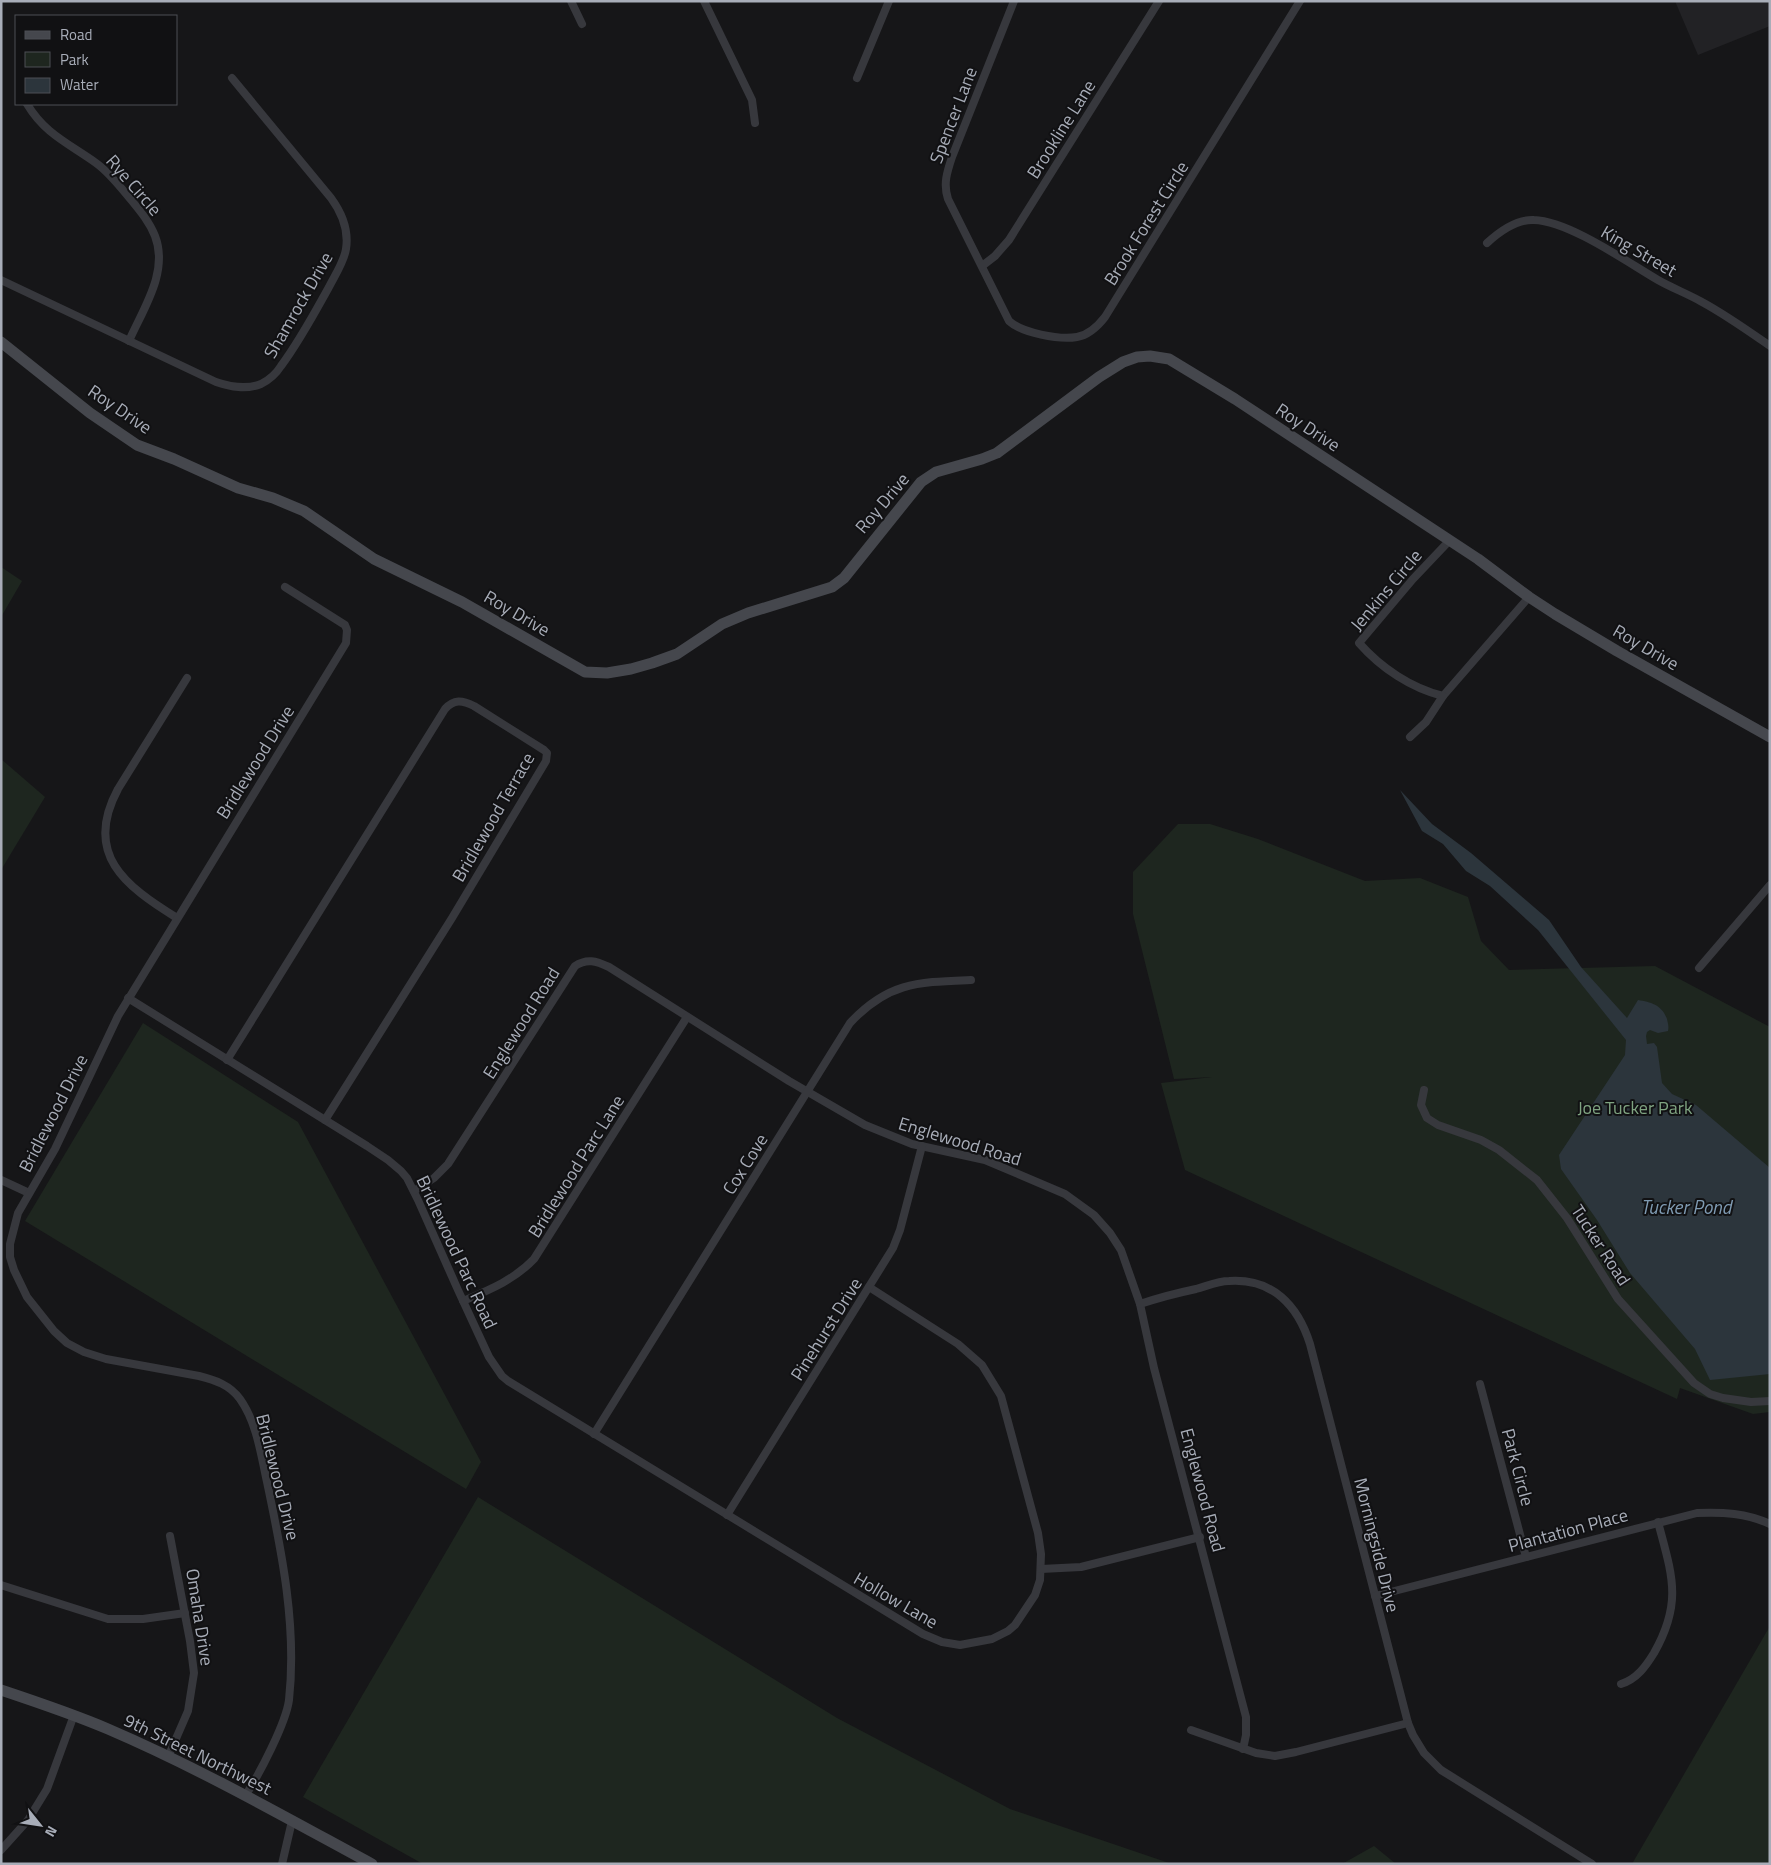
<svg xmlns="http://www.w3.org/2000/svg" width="1771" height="1865" font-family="'Titillium Web',sans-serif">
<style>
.built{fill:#222225}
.green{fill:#1e261f}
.water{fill:#2c353c}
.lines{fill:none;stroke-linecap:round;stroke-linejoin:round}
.street{stroke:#37383d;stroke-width:8}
.secondary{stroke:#45474d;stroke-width:11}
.labels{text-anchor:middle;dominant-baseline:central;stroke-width:4;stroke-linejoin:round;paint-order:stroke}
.street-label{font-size:18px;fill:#a8adb8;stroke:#111113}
.park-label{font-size:18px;fill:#7fa381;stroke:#111113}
.water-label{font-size:19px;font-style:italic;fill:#7f9bb3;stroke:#111113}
</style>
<rect width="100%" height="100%" fill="#161618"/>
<polygon class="built" points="1675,1 1770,1 1770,26 1698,55"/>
<g class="green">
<polygon points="1,567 22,581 1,617"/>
<polygon points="1,759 45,797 1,870"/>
<polygon points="1178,824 1210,824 1258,839 1365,881 1420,878 1468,897 1481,941 1509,970 1655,966 1770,1027 1770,1412 1753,1414 1680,1388 1677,1399 1185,1170 1161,1083 1212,1077 1174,1079 1133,914 1133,872"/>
<polygon points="143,1023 298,1122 481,1462 466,1489 25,1221"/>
<polygon points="478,1497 837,1718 1010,1809 1172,1864 423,1864 303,1797"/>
<polygon points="1770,1626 1770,1864 1632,1864"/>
<polygon points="1374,1846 1396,1864 1342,1864"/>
</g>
<path class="water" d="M1400,790L1432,824L1471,853L1549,920L1581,967L1627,1018L1638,1000C1651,1002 1662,1005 1667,1019C1668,1024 1669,1026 1668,1031L1658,1033L1650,1030L1647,1032L1646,1036L1647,1044L1654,1043L1657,1047L1662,1083L1672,1094L1696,1105L1770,1168V1374L1710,1380L1695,1349L1630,1273L1597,1220L1561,1169L1559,1155L1625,1055L1626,1040L1538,930L1490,886L1466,871L1443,844L1422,831Z"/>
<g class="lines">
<g class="street">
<polyline points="571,1 582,24"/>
<polyline points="704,1 752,100 755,123"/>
<path d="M1014,1L952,157C947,172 943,184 948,199L1009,321C1022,333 1059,340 1077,337C1089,335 1098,326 1105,317L1300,1"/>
<polyline points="857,78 889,1"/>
<path d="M27,104C45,134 68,143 96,163C110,173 121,188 132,201C141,212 150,223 155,236C169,272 143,309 129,341"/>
<path d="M1487,243C1500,231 1516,219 1534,220C1569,221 1627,262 1658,280C1672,288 1688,294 1702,302C1726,315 1747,330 1770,346"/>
<polyline points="982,266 995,256 1009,240 1159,1"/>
<path d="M1,280L216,382C231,387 246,390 261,384C269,380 276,374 281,366C299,342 314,314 329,287C335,275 344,262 346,249C349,230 342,213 331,198L232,78"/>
<path d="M1450,540L1413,579L1359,643C1381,668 1411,688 1443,696L1529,597"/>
<polyline points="1410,737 1426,722 1443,696"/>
<path d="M177,918C125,886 83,854 118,789L187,678"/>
<polyline points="1699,968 1770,885"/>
<polyline points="128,998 367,1146 388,1160 401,1171 407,1178 418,1200 458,1290 489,1357 502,1376 508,1381 923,1634 942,1642 960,1645 992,1639 1008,1631 1015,1625 1035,1595 1040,1580 1041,1554 1038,1533 1001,1396 982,1365 958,1344 869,1287"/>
<path d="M227,1060L445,709C454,699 462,700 474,706L544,750L547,753L546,761L452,918L325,1120"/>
<polyline points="1424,1090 1421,1105 1427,1118 1438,1125 1481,1140 1499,1150 1537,1180 1567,1218 1618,1299 1694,1383 1710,1394 1723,1398 1751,1402 1770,1401"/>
<polyline points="1,1180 29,1193"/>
<path d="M414,1191L434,1178L448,1164L575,966C587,958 596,961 609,967L789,1081L865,1125L912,1144L985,1160L1065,1194L1094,1215L1110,1233L1121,1250L1140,1304L1154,1368L1246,1717V1735L1243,1749"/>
<path d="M463,1301C489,1290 514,1280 534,1259L687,1017"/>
<path d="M1140,1304C1158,1298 1177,1293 1196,1289C1207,1286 1218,1281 1229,1281C1273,1278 1298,1306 1310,1344L1408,1723L1413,1735L1424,1753L1441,1770L1592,1864"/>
<polyline points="1480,1384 1526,1557"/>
<path d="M594,1434L850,1023C888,982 918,982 971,980"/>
<polyline points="727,1515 893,1248 900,1230 922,1146"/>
<polyline points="1041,1569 1081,1567 1200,1537"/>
<polyline points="1,1585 108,1619 143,1619 185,1613"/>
<path d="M1375,1596L1697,1513C1723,1512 1746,1513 1770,1524"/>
<path d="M1621,1684C1637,1679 1646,1666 1654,1653C1683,1602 1672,1575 1658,1522"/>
<polyline points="1191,1730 1256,1753 1275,1756 1296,1752 1408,1723"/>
<polyline points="168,1757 188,1711 194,1673 190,1641 170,1536"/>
<path d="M245,1796C259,1775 286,1723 289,1700C297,1627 282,1553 267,1482C261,1455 257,1423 240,1399C230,1385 215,1380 199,1376L106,1359L84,1352L67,1343L54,1331L27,1297L14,1270L10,1257V1244L18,1213L55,1149L118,1016L346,643L347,630L345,625L285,587"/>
<polyline points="1,1850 28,1820 47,1789 74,1715"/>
<polyline points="282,1864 292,1821"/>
</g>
<g class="secondary">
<polyline points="1,342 90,413 137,445 174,459 238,488 273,498 304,511 374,559 462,602 585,672 607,673 631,669 652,663 677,654 722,624 748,613 832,587 844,578 921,482 936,472 982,459 997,453 1099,377 1123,362 1137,357 1150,356 1169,359 1235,399 1478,559 1529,597 1555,614 1617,651 1770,737"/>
<path d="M1,1690C37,1702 73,1714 108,1729C199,1768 285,1817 372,1864"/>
</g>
</g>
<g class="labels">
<g class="street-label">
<text transform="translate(953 115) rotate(-69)">Spencer Lane</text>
<text transform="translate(1061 129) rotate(-58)">Brookline Lane</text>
<text transform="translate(134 185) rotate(49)">Rye Circle</text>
<text transform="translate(1146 223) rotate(-58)">Brook Forest Circle</text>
<text transform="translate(1639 251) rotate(30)">King Street</text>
<text transform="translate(298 305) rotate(-60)">Shamrock Drive</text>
<text transform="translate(120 409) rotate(34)">Roy Drive</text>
<text transform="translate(1308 427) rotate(33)">Roy Drive</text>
<text transform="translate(882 503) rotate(-50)">Roy Drive</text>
<text transform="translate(1386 590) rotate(-50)">Jenkins Circle</text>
<text transform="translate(517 613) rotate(30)">Roy Drive</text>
<text transform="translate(1646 647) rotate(30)">Roy Drive</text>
<text transform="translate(255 762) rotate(-58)">Bridlewood Drive</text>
<text transform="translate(493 817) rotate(-60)">Bridlewood Terrace</text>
<text transform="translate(521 1023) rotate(-58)">Englewood Road</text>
<text transform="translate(53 1113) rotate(-63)">Bridlewood Drive</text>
<text transform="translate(960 1141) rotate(17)">Englewood Road</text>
<text transform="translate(745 1164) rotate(-58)">Cox Cove</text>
<text transform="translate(576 1166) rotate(-58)">Bridlewood Parc Lane</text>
<text transform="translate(1601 1245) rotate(57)">Tucker Road</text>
<text transform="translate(457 1252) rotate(65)">Bridlewood Parc Road</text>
<text transform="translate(826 1329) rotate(-58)">Pinehurst Drive</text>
<text transform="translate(1518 1467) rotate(75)">Park Circle</text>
<text transform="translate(278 1477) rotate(76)">Bridlewood Drive</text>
<text transform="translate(1203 1490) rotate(75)">Englewood Road</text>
<text transform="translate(1568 1530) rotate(-15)">Plantation Place</text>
<text transform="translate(1377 1545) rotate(76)">Morningside Drive</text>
<text transform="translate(896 1600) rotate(30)">Hollow Lane</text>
<text transform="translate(200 1617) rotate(81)">Omaha Drive</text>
<text transform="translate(198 1754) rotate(26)">9th Street Northwest</text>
</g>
<g class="park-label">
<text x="1635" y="1107">Joe Tucker Park</text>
</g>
<g class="water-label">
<text x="1686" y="1206">Tucker Pond</text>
</g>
</g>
<rect width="1771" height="1865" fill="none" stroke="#a8adb8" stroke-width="5"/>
<rect x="15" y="15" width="162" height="90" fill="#111113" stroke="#4d4f55"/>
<rect x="25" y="31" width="25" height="8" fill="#45474d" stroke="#4d4f55"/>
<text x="60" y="40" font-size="15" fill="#a8adb8">Road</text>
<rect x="25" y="52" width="25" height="15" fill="#1e261f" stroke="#4d4f55"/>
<text x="60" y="65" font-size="15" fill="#a8adb8">Park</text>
<rect x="25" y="78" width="25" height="15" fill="#2c353c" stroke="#4d4f55"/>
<text x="60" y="90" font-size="15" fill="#a8adb8">Water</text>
<g transform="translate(40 1825) rotate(120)" stroke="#111113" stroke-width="4" paint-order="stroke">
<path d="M0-4L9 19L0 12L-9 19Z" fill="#a8adb8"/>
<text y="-8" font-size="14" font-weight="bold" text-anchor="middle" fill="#a8adb8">N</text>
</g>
</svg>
